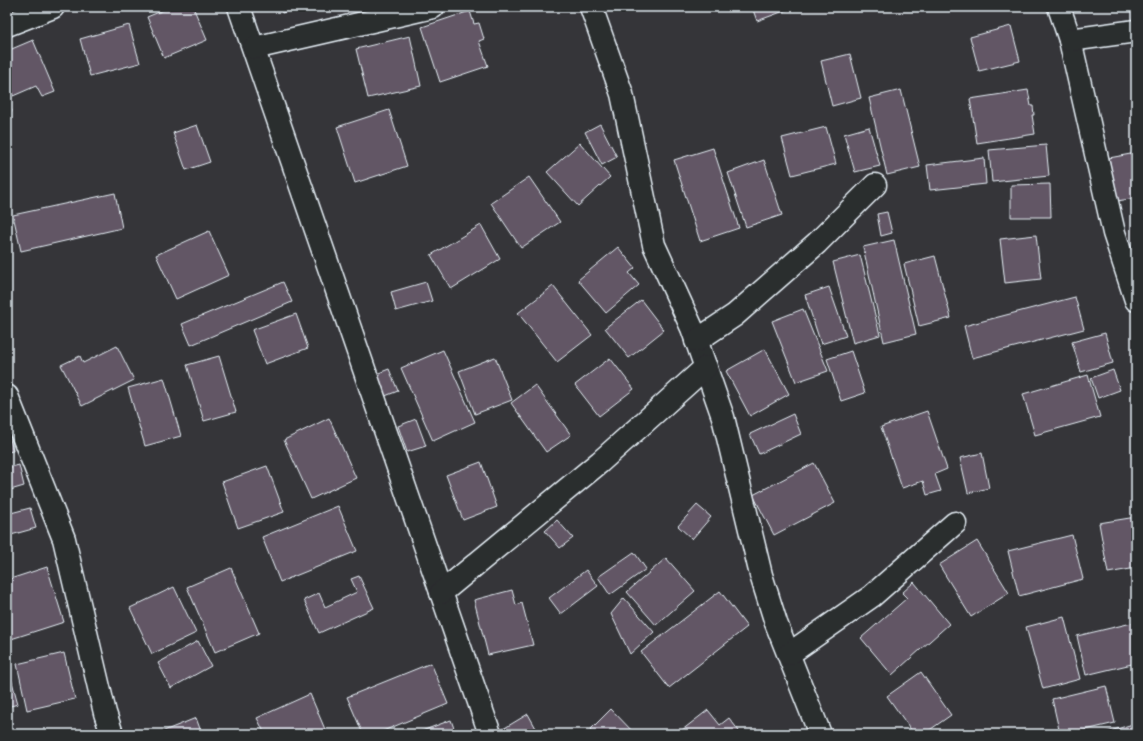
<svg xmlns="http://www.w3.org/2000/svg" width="1143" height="741" font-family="Mali,sans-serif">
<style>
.building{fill:#625765;stroke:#e8f1f8}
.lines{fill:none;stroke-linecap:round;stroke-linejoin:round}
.minor-casing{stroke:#e8f1f8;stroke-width:25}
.minor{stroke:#2a2d2e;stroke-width:22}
</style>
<rect width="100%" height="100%" fill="#353539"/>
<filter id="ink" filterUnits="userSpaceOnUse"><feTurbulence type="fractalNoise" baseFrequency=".025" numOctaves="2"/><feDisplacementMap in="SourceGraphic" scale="8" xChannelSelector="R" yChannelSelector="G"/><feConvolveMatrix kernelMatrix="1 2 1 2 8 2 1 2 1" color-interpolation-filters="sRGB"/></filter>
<g filter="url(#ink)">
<g class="building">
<polygon points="171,7 193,7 207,40 164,58 147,17"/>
<polygon points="280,7 300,7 282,13"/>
<polygon points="752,7 795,7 757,21"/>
<polygon points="470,11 474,24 479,23 484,39 479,41 488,66 440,82 422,27"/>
<polygon points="129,25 140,63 90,76 80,39"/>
<polygon points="1011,26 1020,61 979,71 970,37"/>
<polygon points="410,36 421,86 368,98 356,49"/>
<polygon points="33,40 55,92 42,97 36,86 13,96 7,81 7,51"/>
<polygon points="850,54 861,98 832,106 821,61"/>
<polygon points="901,90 920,167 887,175 869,98"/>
<polygon points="1028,90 1031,106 1033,106 1034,115 1032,115 1035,134 977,143 970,99"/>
<polygon points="7,102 12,111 7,113"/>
<polygon points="389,110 407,166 355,183 337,127"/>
<polygon points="600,124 617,157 602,165 585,132"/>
<polygon points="197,125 210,162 186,170 173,133"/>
<polygon points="826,127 836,164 792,175 782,138"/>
<polygon points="869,127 880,166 855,172 844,134"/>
<polygon points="580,143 610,177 578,206 547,172"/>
<polygon points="1046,145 1049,176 992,182 989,150"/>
<polygon points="713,148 739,228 700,241 674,160"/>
<polygon points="1136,153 1136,198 1117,201 1109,158"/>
<polygon points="984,158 986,184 930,190 927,165"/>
<polygon points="764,160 782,215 746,227 728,173"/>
<polygon points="529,177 560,222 521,248 491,203"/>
<polygon points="1050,184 1051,217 1011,217 1011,185"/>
<polygon points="115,193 122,228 21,251 13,215"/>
<polygon points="887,212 892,233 881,236 877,214"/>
<polygon points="481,225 500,259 451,289 431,255"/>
<polygon points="209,231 229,275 176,299 156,255"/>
<polygon points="1036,235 1041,279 1005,283 1000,239"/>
<polygon points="894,240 916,334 884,342 863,247"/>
<polygon points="618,247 635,268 629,273 639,285 606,313 578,280"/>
<polygon points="860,255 880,335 853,343 833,262"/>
<polygon points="935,256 951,318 919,326 904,264"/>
<polygon points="283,282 292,302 191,345 182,324"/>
<polygon points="426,282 432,301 396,311 391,292"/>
<polygon points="553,286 592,335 557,362 518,313"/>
<polygon points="829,287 846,336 821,344 805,295"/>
<polygon points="1075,297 1084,329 972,358 964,326"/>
<polygon points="641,300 664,330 629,358 605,328"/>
<polygon points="803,309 828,371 796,382 772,321"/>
<polygon points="296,314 308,348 265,364 252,330"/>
<polygon points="1105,333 1113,363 1081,372 1072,342"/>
<polygon points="117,346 134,380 82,406 61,365 80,356 83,363"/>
<polygon points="765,349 789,394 750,416 726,371"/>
<polygon points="443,350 475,422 433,441 401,368"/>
<polygon points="851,351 865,393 841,401 827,359"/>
<polygon points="219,356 236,412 204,421 187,365"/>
<polygon points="495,357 512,400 475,414 459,371"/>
<polygon points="610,358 634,389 599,416 575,385"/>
<polygon points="389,369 398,391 380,398 371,376"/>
<polygon points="1113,370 1120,390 1098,398 1091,378"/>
<polygon points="1088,375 1100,417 1035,435 1023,394"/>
<polygon points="164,378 181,436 145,446 128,388"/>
<polygon points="535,385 571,435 546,452 511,403"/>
<polygon points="927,411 947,469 935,474 941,491 927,495 923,481 902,488 881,427"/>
<polygon points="793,414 801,434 759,454 750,434"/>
<polygon points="329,418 356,478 311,499 284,440"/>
<polygon points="416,419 426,446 407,452 398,426"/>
<polygon points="7,428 13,451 7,452"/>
<polygon points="982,453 989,488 968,493 960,458"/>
<polygon points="481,462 497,507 463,520 446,475"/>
<polygon points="814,463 835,503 774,535 753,495"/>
<polygon points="19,465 24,486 7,491 7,468"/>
<polygon points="267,466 284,512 238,528 222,482"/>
<polygon points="697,505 711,517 692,539 678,526"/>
<polygon points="338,506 357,551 280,582 262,537"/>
<polygon points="30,508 36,528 11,535 7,514"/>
<polygon points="1136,517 1136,568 1108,573 1099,523"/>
<polygon points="557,520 573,538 560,548 545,531"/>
<polygon points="1072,535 1083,579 1019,596 1008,551"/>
<polygon points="977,541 1009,593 971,617 939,565"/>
<polygon points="634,552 646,569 610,595 598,577"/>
<polygon points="666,558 695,591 656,625 627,592"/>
<polygon points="47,567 64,622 8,640 7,636 7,580"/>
<polygon points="231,568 259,633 215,652 187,587"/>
<polygon points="586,570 598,586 561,614 549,598"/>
<polygon points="359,576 374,608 319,633 304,600 319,593 325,607 357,592 351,579"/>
<polygon points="914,582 949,624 892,675 861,638 907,598 902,593"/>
<polygon points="174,587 196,633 152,654 130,608"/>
<polygon points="512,590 516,605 522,603 533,645 488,655 474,600"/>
<polygon points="720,591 747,627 669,688 641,652"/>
<polygon points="624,598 654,632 630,654 611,614"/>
<polygon points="1064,617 1080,679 1043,689 1026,627"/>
<polygon points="1136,622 1136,663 1086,675 1077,636"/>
<polygon points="198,641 211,666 171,688 158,663"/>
<polygon points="64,653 75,699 27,710 17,664"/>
<polygon points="7,663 18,704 7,707"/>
<polygon points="431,663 448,704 376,734 363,734 347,697"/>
<polygon points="921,672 951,715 924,734 914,734 887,696"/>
<polygon points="1106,686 1115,723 1069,734 1060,734 1052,699"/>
<polygon points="310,694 327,734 265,734 257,718"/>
<polygon points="611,709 635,734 586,734"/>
<polygon points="708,710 720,725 729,718 739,731 735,734 677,734"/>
<polygon points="528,714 537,730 531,734 499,734 498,732"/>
<polygon points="196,718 202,734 159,734 159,733"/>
<polygon points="451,720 456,734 414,734"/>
<polygon points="1136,723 1136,734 1101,734"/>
</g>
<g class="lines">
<defs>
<g id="minor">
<polyline points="239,7 490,734"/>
<polyline points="591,7 622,94 654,245 692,328 723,417 761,575 776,623 820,734"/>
<polyline points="1059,7 1070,40 1114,233 1136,300"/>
<polyline points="7,25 53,7"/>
<polyline points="1070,40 1136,31"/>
<polyline points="254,48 433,7"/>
<polyline points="696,341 735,315 817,243 875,185"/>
<polyline points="7,396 64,539 105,713 112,734"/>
<polyline points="441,593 600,462 706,367"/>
<polyline points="789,654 872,596 955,523"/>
</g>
</defs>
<use href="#minor" class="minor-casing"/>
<use href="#minor" class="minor"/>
</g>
</g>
<rect width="1143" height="741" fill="none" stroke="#2a2d2e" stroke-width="24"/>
<rect x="12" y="12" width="1119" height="717" fill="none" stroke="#e8f1f8" stroke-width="1.5" filter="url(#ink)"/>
</svg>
